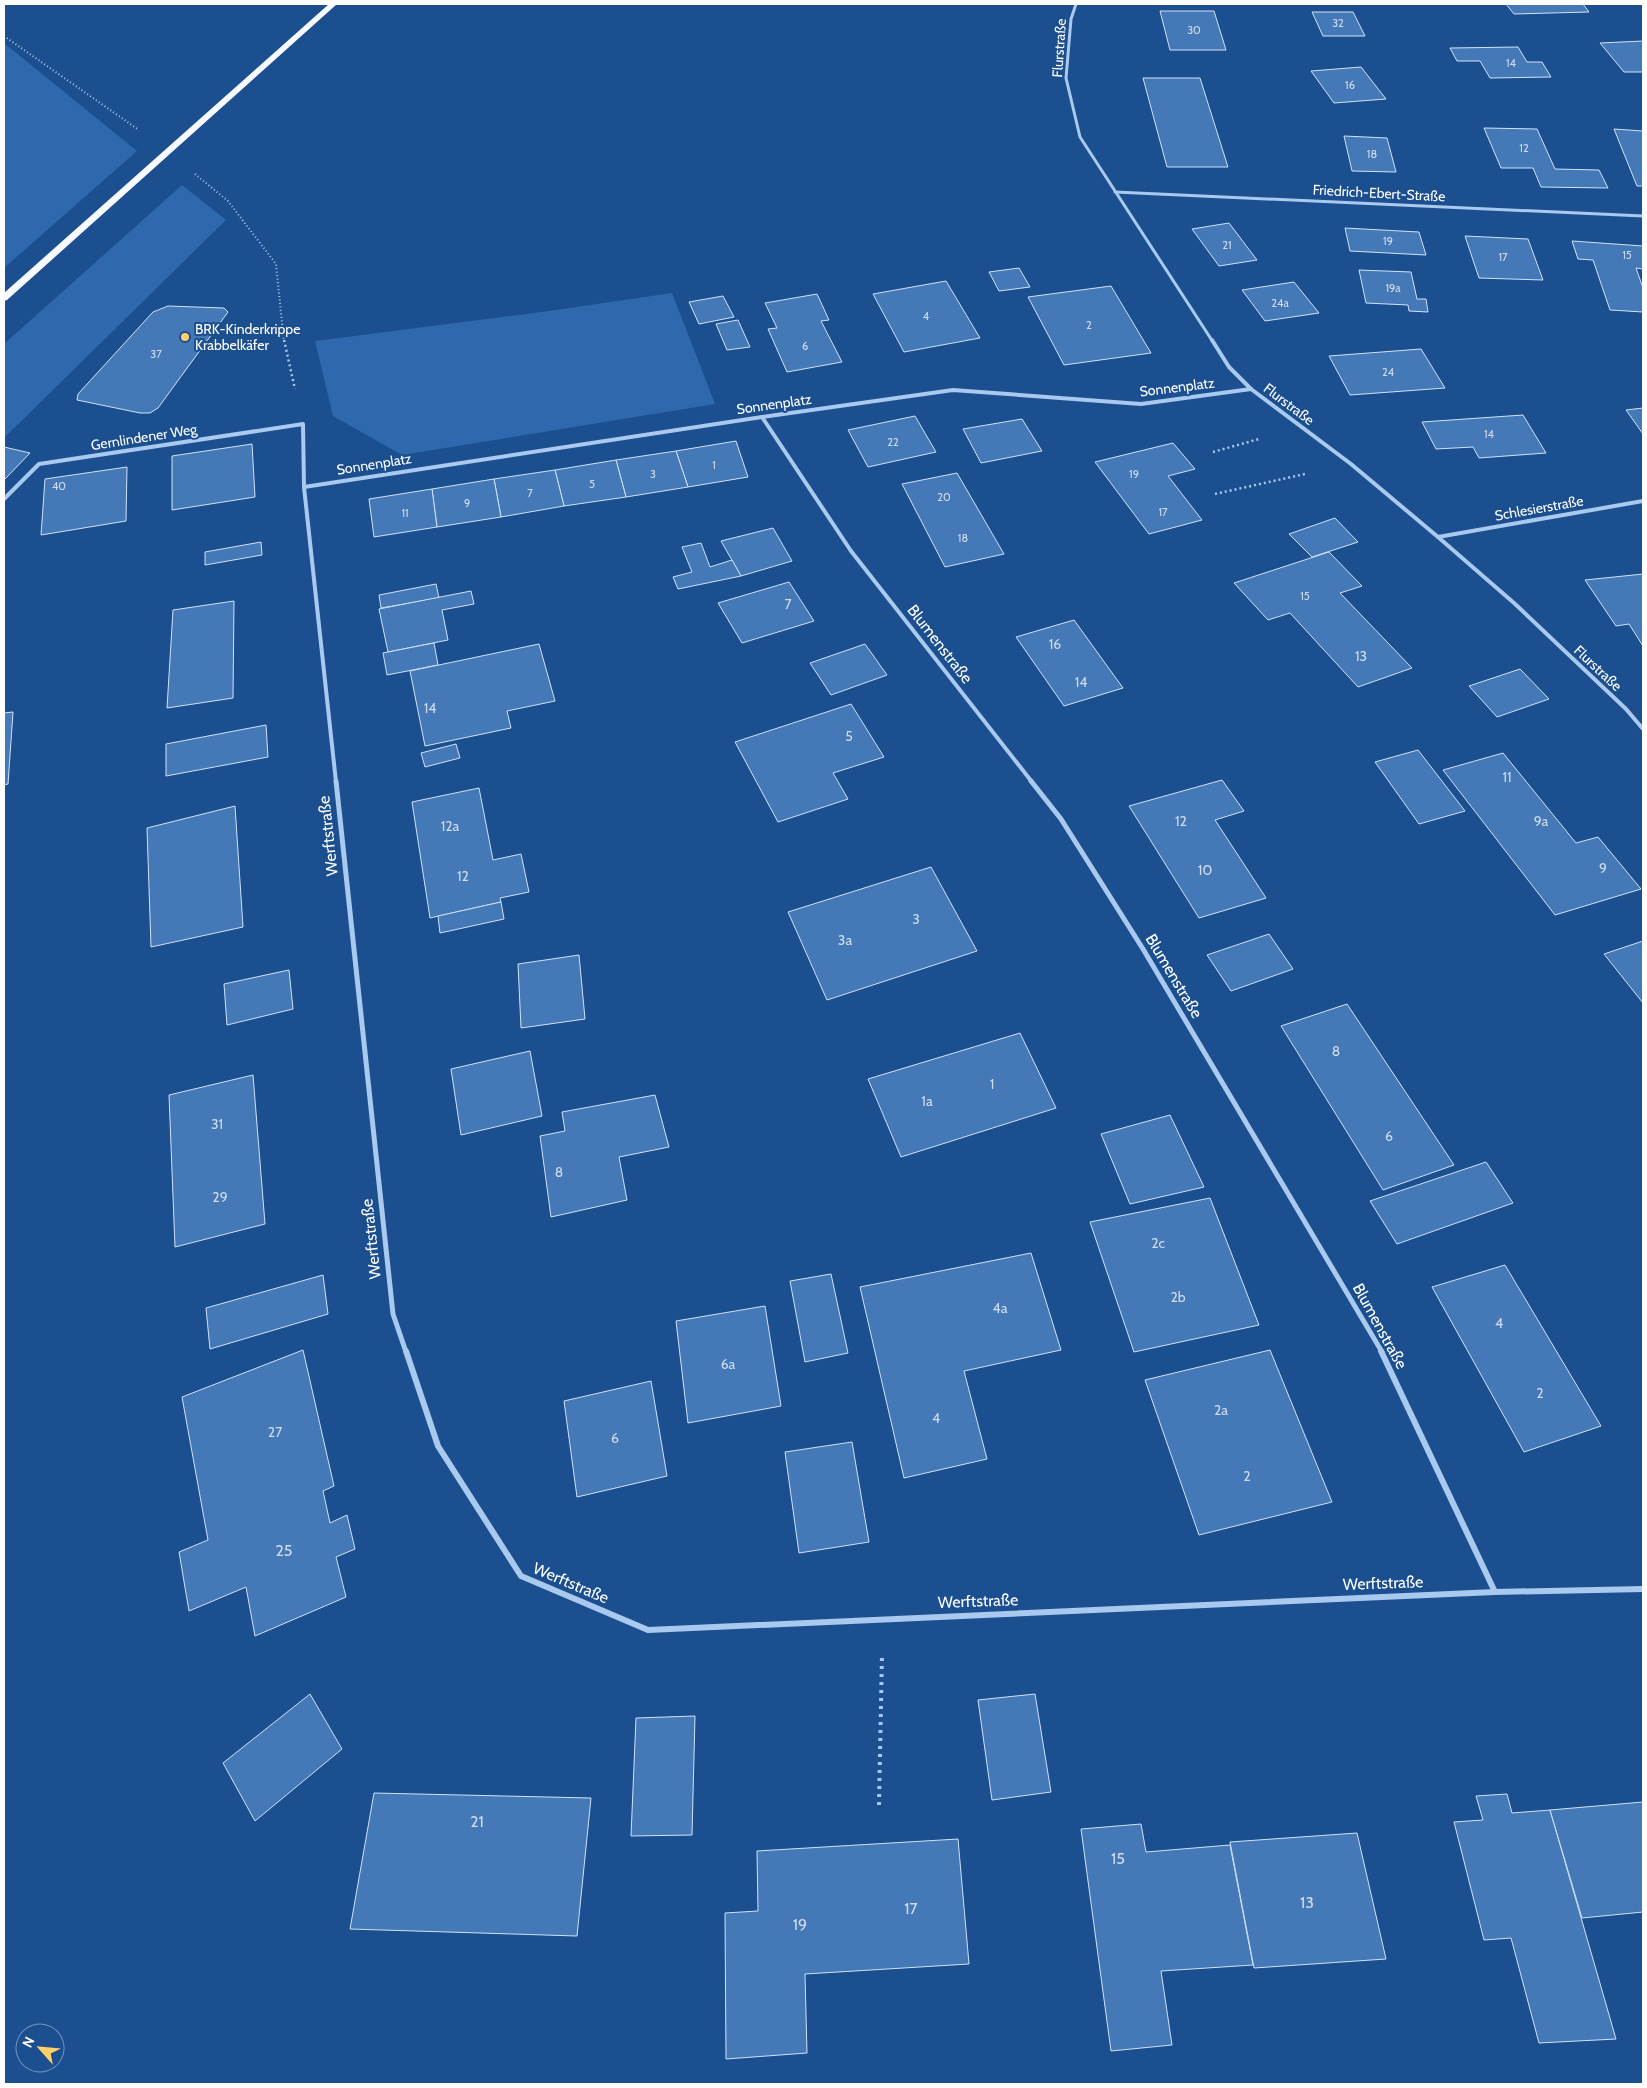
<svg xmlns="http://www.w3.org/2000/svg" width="1647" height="2088" font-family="Cabin,sans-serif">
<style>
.green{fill:#2e69ad}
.building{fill:#4478b7;stroke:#cfe3fa}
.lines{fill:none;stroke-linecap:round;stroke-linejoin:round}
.path-far2{stroke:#a9c9ee;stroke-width:2;stroke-dasharray:1 2.5;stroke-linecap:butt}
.path-far1{stroke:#a9c9ee;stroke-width:2.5;stroke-dasharray:2 3;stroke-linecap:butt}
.path{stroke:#a9c9ee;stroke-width:4;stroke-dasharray:3 5;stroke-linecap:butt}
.minor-far3{stroke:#a9c9ee;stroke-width:3}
.minor-far2{stroke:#a9c9ee;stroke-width:4}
.minor-far1{stroke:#a9c9ee;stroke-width:5}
.minor{stroke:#a9c9ee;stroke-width:6}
.trunk{fill:#f8faff;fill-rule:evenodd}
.poi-dot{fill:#ffd166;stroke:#1b4f8f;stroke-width:2}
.labels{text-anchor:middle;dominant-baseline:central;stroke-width:4;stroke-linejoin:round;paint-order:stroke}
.far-number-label{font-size:11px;fill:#d0dded}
.far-street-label{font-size:14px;fill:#fff;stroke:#1b4f8f}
.far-poi-label{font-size:14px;fill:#fff;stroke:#1b4f8f;text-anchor:start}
.number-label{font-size:14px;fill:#d0dded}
.street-label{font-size:16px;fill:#fff;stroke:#1b4f8f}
.near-number-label{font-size:16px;fill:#d0dded}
</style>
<rect width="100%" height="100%" fill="#1b4f8f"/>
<g class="green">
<polygon points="4,43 137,151 4,268"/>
<polygon points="182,185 226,220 4,438 4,344"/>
<polygon points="672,293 715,404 402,455 333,416 315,341 542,312"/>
</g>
<g class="building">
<polygon points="1506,4 1583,4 1589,12 1514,14"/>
<polygon points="1160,11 1214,11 1226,50 1170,50"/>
<polygon points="1312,12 1353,12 1365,36 1323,36"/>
<polygon points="1643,41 1643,72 1624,72 1600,43"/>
<polygon points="1518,47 1527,62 1542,62 1551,77 1490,78 1480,61 1457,61 1450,48"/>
<polygon points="1361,67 1386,99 1334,103 1311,71"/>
<polygon points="1143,78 1200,78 1228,167 1167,167"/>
<polygon points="1484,128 1537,129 1555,169 1599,170 1608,188 1541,187 1533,168 1501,168"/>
<polygon points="1614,129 1643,131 1643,186 1637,186"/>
<polygon points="1344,136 1387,138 1396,172 1352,171"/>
<polygon points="1229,223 1257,260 1219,266 1192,229"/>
<polygon points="1345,228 1419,232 1426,255 1350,251"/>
<polygon points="1465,236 1528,239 1543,280 1479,278"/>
<polygon points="1572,241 1643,246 1643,269 1636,268 1643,288 1643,312 1610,310 1593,260 1578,259"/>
<polygon points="1019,268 1030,287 999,291 989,272"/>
<polygon points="1359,270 1411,272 1417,299 1426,299 1428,312 1409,311 1408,305 1366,303"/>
<polygon points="946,281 980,338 904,352 873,294"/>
<polygon points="1294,282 1319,313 1265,321 1242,290"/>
<polygon points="1111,286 1151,353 1064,365 1028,297"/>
<polygon points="817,294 829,320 821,321 842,362 787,372 768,329 777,328 765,303"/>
<polygon points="723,296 734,317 699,324 689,302"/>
<polygon points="168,306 224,308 228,312 158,408 150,413 140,413 77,400 78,394 153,312"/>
<polygon points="738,320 750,347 727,350 716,324"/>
<polygon points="1421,349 1445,388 1350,395 1329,356"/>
<polygon points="1643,408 1643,434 1626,410"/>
<polygon points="1523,415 1546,453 1479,458 1473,447 1436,449 1422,422"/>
<polygon points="915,416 936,452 868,467 848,430"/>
<polygon points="1022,419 1042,451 981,463 963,429"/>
<polygon points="736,441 748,477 688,487 676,451"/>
<polygon points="1173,443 1195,469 1168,476 1202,520 1149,534 1095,462"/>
<polygon points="252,444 255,497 172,510 172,456"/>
<polygon points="4,447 30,453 4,480"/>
<polygon points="676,451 688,487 626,497 616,460"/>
<polygon points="616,460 626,497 564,506 555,470"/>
<polygon points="127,467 126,521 41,535 45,479"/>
<polygon points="555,470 564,506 501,517 494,479"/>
<polygon points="957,473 1004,554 945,567 902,484"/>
<polygon points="494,479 501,517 437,527 432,489"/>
<polygon points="432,489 437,527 374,537 369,499"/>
<polygon points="1335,518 1358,542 1312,557 1289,534"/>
<polygon points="773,528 792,561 741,576 721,541"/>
<polygon points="261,542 262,555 205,565 205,552"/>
<polygon points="701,543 710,567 732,560 741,576 678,589 673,577 692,572 682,547"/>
<polygon points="1329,552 1362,586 1340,593 1412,668 1358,687 1290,613 1268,620 1234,583"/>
<polygon points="1643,574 1643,646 1629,624 1616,626 1585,580"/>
<polygon points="789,582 814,621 742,643 718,603"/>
<polygon points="436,584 439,598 381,608 379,595"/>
<polygon points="471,591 474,604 442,610 448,640 388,652 379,609"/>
<polygon points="234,601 233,698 167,708 173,610"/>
<polygon points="1074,620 1123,688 1064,706 1016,637"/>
<polygon points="434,643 438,665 387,675 383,653"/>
<polygon points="539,644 555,701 507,711 511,728 425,746 410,671"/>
<polygon points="865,644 887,675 831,695 810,663"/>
<polygon points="1520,669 1549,699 1497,717 1469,686"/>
<polygon points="851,704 884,757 833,773 848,799 778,822 735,742"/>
<polygon points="13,712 8,784 4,785 4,713"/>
<polygon points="266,725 268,757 166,776 166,744"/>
<polygon points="456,744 460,758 425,767 421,753"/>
<polygon points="1418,750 1465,811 1419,824 1375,762"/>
<polygon points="1503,753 1576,843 1598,837 1641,889 1555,915 1443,770"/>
<polygon points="1222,780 1244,811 1215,820 1266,898 1199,918 1129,806"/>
<polygon points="479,788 493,860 521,854 529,892 500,898 501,902 430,918 412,802"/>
<polygon points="235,806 243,927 151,947 147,828"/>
<polygon points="931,867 977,951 827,1000 788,912"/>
<polygon points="501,902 504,919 440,933 438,916"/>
<polygon points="1269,934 1293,969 1231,991 1207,955"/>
<polygon points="1643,941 1643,1003 1604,954"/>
<polygon points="579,955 585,1019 521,1028 518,964"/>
<polygon points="289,970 293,1009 227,1025 224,984"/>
<polygon points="1347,1004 1454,1165 1383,1190 1281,1026"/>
<polygon points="1020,1033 1056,1108 901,1157 868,1079"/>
<polygon points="530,1051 542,1116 461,1135 451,1069"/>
<polygon points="253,1075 265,1224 175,1247 169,1095"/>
<polygon points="655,1095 669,1147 619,1157 627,1200 551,1217 540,1136 565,1131 562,1112"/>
<polygon points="1170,1115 1204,1187 1130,1204 1101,1134"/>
<polygon points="1486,1162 1513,1203 1397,1244 1370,1201"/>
<polygon points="1210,1198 1259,1325 1134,1352 1090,1222"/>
<polygon points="1031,1253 1061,1350 964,1371 987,1459 904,1478 860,1287"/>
<polygon points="1505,1265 1601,1426 1524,1452 1432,1287"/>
<polygon points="831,1274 848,1353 805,1362 790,1281"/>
<polygon points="323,1275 328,1314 210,1349 206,1308"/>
<polygon points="765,1306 781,1406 688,1423 676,1321"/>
<polygon points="303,1350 334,1486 323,1491 330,1523 347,1515 355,1549 336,1557 346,1597 255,1636 246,1587 189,1611 179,1552 208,1540 182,1397"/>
<polygon points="1270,1350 1332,1502 1199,1535 1145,1380"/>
<polygon points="651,1381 667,1476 577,1497 564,1401"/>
<polygon points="852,1442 869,1542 799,1553 785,1452"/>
<polygon points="310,1694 342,1749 255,1821 223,1763"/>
<polygon points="1035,1694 1051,1792 992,1800 978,1700"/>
<polygon points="695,1716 692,1835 631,1836 636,1718"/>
<polygon points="374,1793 591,1798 577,1936 350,1929"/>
<polygon points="1507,1794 1512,1813 1550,1810 1616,2039 1539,2043 1511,1938 1484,1940 1454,1822 1483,1820 1476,1796"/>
<polygon points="1643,1802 1643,1912 1582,1918 1550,1810"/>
<polygon points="1141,1824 1146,1852 1230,1845 1253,1965 1161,1971 1172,2045 1111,2051 1081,1829"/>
<polygon points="1357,1833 1386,1959 1254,1968 1230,1842"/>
<polygon points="958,1839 969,1964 805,1974 807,2053 726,2059 725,1913 758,1911 757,1851"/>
</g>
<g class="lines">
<g class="path-far2">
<polyline points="4,36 139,130"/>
<polyline points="195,174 228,201 276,264 284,342"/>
</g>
<g class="path-far1">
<polyline points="284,340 295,389"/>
<polyline points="1213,452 1259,439"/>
<polyline points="1215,494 1305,474"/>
</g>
<polyline class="path" points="879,1805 882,1654"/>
<g class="minor-far3">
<polyline points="1076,4 1071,19 1066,78 1080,137 1213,342"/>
<polyline points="1115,192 1643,216"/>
</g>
<g class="minor-far2">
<polyline points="1212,340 1229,367 1251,389 1351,464 1438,537 1514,603 1626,709 1643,729"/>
<polyline points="762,417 851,551 1032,782"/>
<polyline points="304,487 762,417 953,390 1141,404 1251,389"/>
<polyline points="4,499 39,464 303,424 304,487 336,782"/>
<polyline points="1438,537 1643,501"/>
</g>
<g class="minor-far1">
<polyline points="336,781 393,1314 406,1352"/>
<polyline points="1031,781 1061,819 1143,949 1382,1352"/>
</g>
<g class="minor">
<polyline points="406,1351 438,1446 521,1576 648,1630 1495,1592 1643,1589"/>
<polyline points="1381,1351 1495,1592"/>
</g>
<polygon class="trunk" points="329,4 337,4 7,300 4,301 4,293"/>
</g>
<circle class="poi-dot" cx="185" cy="337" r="5"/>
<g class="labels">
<g class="far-number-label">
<text x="1338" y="23">32</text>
<text x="1194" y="30">30</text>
<text x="1511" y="63">14</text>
<text x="1350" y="85">16</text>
<text x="1524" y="148">12</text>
<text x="1372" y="154">18</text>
<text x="1388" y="241">19</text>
<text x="1227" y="245">21</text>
<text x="1627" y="255">15</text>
<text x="1503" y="257">17</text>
<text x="1393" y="288">19a</text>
<text x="1280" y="303">24a</text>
<text x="926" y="316">4</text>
<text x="1089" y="325">2</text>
<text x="805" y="346">6</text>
<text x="156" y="354">37</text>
<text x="1388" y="372">24</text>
<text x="1489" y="434">14</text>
<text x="893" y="442">22</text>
<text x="714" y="465">1</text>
<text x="653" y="474">3</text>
<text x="1134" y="474">19</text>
<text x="592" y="484">5</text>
<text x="59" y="486">40</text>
<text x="530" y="493">7</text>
<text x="944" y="497">20</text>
<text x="467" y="503">9</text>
<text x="1163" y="512">17</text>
<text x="405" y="513">11</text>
<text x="963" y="538">18</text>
<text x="1305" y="596">15</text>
</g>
<g class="far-street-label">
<text transform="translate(1059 48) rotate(-86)">Flurstraße</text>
<text transform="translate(1379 193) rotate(3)">Friedrich-Ebert-Straße</text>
<text transform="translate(1177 387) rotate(-7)">Sonnenplatz</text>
<text transform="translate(774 404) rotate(-8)">Sonnenplatz</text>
<text transform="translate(1289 404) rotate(37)">Flurstraße</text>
<text transform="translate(144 437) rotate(-9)">Gernlindener Weg</text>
<text transform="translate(374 464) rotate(-9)">Sonnenplatz</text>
<text transform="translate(1539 508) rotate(-10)">Schlesierstraße</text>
<text transform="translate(1598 668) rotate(43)">Flurstraße</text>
</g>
<g class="far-poi-label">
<text x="195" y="329">BRK-Kinderkrippe<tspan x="195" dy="16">Krabbelkäfer</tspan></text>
</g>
<g class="number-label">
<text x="788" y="604">7</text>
<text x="1055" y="644">16</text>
<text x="1361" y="656">13</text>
<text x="1081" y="682">14</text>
<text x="430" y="708">14</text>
<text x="849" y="736">5</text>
<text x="1507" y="777">11</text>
<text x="1181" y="821">12</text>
<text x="1541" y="821">9a</text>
<text x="450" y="826">12a</text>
<text x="1603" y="868">9</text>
<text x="1205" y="870">10</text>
<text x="463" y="876">12</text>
<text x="916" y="919">3</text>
<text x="845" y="940">3a</text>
<text x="1336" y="1051">8</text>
<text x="992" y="1084">1</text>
<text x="927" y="1101">1a</text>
<text x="217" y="1124">31</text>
<text x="1389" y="1136">6</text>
<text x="559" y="1172">8</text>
<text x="220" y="1197">29</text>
<text x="1158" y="1243">2c</text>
<text x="1178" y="1297">2b</text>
<text x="1000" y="1308">4a</text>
<text x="1499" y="1323">4</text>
<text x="728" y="1364">6a</text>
<text x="1540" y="1393">2</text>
<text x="1221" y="1410">2a</text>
<text x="936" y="1418">4</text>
<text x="275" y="1432">27</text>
<text x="615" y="1438">6</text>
<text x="1247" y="1476">2</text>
</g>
<g class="street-label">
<text transform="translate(940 644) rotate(52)">Blumenstraße</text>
<text transform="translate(328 836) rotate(-96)">Werftstraße</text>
<text transform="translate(1174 976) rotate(59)">Blumenstraße</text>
<text transform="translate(371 1239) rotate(-96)">Werftstraße</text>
<text transform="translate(1380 1326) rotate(61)">Blumenstraße</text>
<text transform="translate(571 1583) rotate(23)">Werftstraße</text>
<text transform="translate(1383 1583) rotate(-2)">Werftstraße</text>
<text transform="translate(978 1601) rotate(-2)">Werftstraße</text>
</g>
<g class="near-number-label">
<text x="284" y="1550">25</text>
<text x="477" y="1821">21</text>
<text x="1118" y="1858">15</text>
<text x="1307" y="1902">13</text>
<text x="911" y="1908">17</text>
<text x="800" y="1924">19</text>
</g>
</g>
<rect width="1647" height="2088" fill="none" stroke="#ffffff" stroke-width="10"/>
<g transform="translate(40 2048) rotate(297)"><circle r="24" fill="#1b4f8f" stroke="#7695bc"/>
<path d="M0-4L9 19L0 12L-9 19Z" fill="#ffd166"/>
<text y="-8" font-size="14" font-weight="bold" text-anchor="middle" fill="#ffffff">N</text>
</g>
</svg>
